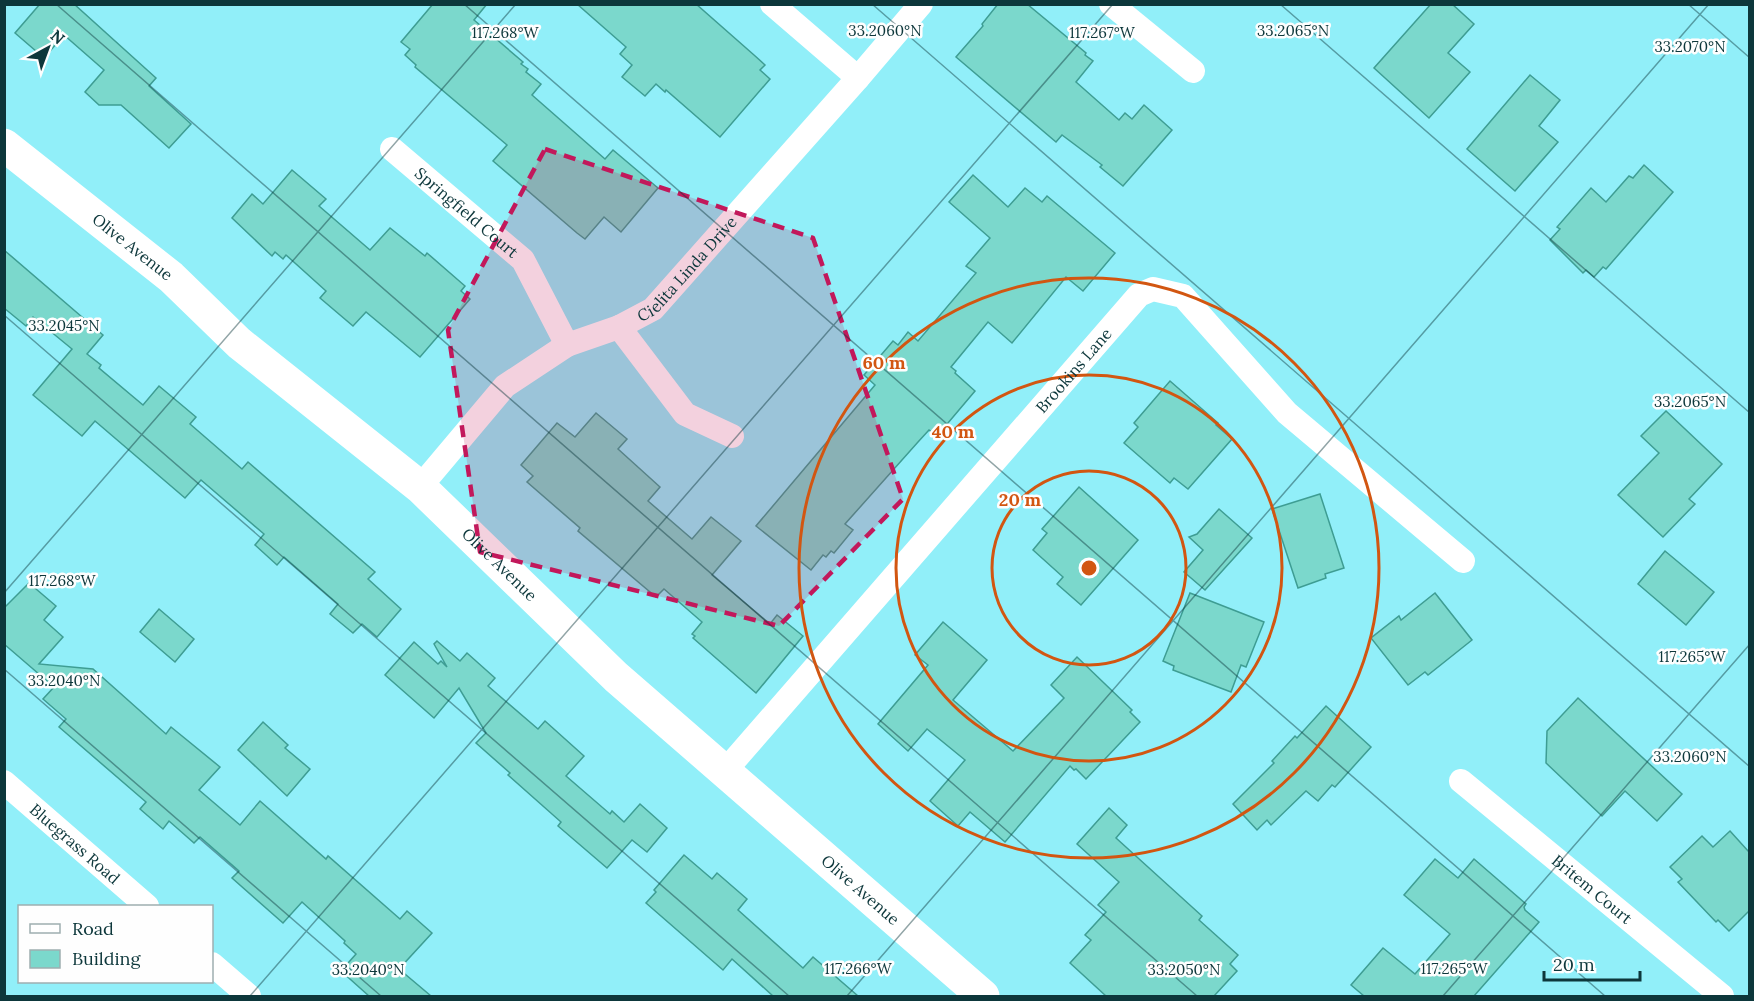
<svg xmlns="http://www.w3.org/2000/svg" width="1754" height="1001" font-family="Lora,serif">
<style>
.building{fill:#7bd8cc;stroke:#3e9d93;stroke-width:1.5}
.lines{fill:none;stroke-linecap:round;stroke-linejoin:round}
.minor{stroke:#fff;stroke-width:24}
.secondary{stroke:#fff;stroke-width:33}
.marked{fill:#c2185b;fill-opacity:0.2;stroke:#c2185b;stroke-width:4.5;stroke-dasharray:12 8;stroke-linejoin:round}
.ticks{fill:none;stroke:#0d373b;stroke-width:1.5;stroke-opacity:0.45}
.ring{fill:none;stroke:#d25611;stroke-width:3}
.labels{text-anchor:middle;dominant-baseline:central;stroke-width:5;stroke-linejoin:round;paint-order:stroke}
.street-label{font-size:16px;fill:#0d373b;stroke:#fefefe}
.ticks-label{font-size:15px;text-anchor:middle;fill:#0d373b;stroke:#fefefe;stroke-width:5;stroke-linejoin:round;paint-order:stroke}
.centre{fill:#d25611;stroke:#fefefe;stroke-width:3}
.ring-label{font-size:18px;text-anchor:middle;font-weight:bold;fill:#d25611;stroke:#fefefe;stroke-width:5;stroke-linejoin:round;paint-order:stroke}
</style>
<rect width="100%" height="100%" fill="#91eff9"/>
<g class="building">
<polygon points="40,4 74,4 156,78 149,86 191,124 169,148 121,105 99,105 85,92 104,70 64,35 44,58 15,33"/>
<polygon points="433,4 487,4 474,20 523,62 521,64 528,69 526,72 541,84 532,95 605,159 613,150 658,188 621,232 604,217 585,239 577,233 493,161 507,145 415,67 416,65 405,55 410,49 401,42"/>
<polygon points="577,4 696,4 754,55 765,65 760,70 770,79 720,137 666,90 665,92 656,84 645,96 622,77 632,65 620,54 626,47"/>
<polygon points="998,4 1027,4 1086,53 1085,55 1093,61 1076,82 1119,120 1125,113 1132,119 1144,105 1172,130 1123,186 1100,167 1102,165 1062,135 1056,142 956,57 983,26 982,24"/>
<polygon points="1431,4 1452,4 1474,24 1448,53 1470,72 1429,118 1374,68"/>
<polygon points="1530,75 1560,100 1539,126 1558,142 1515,191 1467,149"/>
<polygon points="1644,165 1673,192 1606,269 1603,267 1594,277 1586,270 1583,273 1550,240 1560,229 1557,227 1591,188 1606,202 1629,176 1633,178"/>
<polygon points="292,170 326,199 319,206 370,250 390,228 425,256 427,253 465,286 461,291 470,299 420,357 366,312 353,326 320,298 326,291 286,255 283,259 275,252 272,256 232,218 252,194 263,204"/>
<polygon points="973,175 1008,207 1025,188 1042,202 1047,196 1115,253 1083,291 1066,277 1012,343 988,322 951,367 956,371 955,373 975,391 937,436 929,430 918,442 845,524 853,530 834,553 831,551 826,557 823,555 811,570 756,526 875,385 864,375 893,341 898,345 908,332 918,341 976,273 966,266 990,238 949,202"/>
<polygon points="4,250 103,335 87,354 101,365 99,368 143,405 159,386 196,417 190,424 242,469 248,462 375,572 368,579 401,609 377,637 362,624 353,633 330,614 338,604 284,557 277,565 255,545 264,534 201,480 185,498 95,421 82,436 33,395 72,349 33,317 26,326 4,308"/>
<polygon points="1170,381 1218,423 1216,425 1232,439 1188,489 1174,478 1170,483 1124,443 1138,427 1134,423"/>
<polygon points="1666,411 1722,464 1689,499 1695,504 1663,537 1618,495 1659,453 1641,436"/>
<polygon points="596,413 627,439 618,449 660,487 648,501 692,539 711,517 741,541 712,575 770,624 777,615 803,636 756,693 693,638 695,636 692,634 702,622 664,589 656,597 578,531 580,528 527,482 533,476 521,465 557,423 575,437"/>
<polygon points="1079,487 1138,540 1081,605 1057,584 1063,577 1033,550 1047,533 1042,529"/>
<polygon points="1320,494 1344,568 1325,574 1326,578 1298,588 1272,509"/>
<polygon points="1219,509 1252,538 1205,590 1184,572 1203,550 1189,537 1197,534"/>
<polygon points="1665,551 1714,592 1686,625 1638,584"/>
<polygon points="29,583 56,606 44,620 63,637 39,664 93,669 166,734 171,727 220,767 199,790 240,825 260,801 326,859 328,856 400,919 407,911 432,933 399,969 431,996 369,996 341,971 356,954 344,943 345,941 302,902 283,923 232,878 239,871 200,837 194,843 169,821 163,829 140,809 146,802 59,727 66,719 43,699 54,687 4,644 4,608"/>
<polygon points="1190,593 1264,622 1246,667 1241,665 1231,692 1173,670 1174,666 1163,661"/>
<polygon points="1435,593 1472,640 1428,675 1425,672 1408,685 1371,638 1399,616 1401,620"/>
<polygon points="159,609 194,639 175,662 140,632"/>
<polygon points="943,622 987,660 953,700 1013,751 1064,698 1051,685 1077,657 1132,710 1130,712 1140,722 1086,779 1076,769 1074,770 1070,766 1005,842 970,812 958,826 930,801 965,760 927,729 908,751 878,724 928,665 915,655"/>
<polygon points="437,641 460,661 467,653 495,678 488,686 538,729 545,721 584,756 566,776 610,814 612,811 624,822 640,804 667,828 647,852 632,840 607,868 558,826 561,822 508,775 510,773 476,743 486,733 459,688 434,718 385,675 414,642 438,664 441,661 447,667 434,644"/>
<polygon points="1578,698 1682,794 1657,821 1625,791 1602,816 1546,763 1547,731"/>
<polygon points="1326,706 1371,747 1335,787 1332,785 1318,801 1306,791 1271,825 1267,820 1257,830 1233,804 1274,763 1272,761 1295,736 1297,738"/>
<polygon points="263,722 288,745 285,748 310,769 287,796 238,750"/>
<polygon points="1109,808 1127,825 1116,838 1202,916 1199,920 1238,955 1230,964 1237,971 1214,996 1106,996 1070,963 1091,940 1085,935 1106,912 1098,905 1119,882 1077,844"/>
<polygon points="1730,831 1749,852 1749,911 1729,931 1718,920 1716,922 1678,882 1682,879 1670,867 1702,836 1713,847"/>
<polygon points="684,855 712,879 717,873 747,899 738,910 803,968 813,957 858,996 773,996 732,959 723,970 646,903 656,892 654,890"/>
<polygon points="1435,859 1458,878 1474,859 1526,904 1524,907 1525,910 1539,922 1474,996 1364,996 1351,985 1383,948 1415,974 1450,934 1404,895"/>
</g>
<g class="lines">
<g class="minor">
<polyline points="772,4 858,78"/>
<polyline points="1111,4 1193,71"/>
<path id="s1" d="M392,149L523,260L567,345"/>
<polyline points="619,327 685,414 732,436"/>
<path id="s2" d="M420,487L505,386L567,345L619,327L653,309L858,78L921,4"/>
<path id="s3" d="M725,771L1139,295L1153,289L1183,296L1287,413L1463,561"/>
<path id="s4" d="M1461,781L1722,996"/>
<path id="s5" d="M4,782L147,906"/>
<polyline points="212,964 249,996"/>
</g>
<path class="secondary" id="s6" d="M4,145L171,277L239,343L420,487L616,677L983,996"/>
</g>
<path class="marked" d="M545,149L813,238L903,499L779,626L480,552L448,330Z"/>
<path class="ticks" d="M56,4L1197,996M464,4L1605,996M872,4L1750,767M1280,4L1750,413M1688,4L1750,58M4,315L789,996M4,593L516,4M4,669L381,996M250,996L1113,4M847,996L1709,4M1443,996L1750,644"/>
<g class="ring">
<circle cx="1089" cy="568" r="97"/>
<circle cx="1089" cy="568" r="193"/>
<circle cx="1089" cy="568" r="290"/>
</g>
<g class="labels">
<g class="street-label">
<text stroke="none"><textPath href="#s1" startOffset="98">Springfield Court</textPath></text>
<text stroke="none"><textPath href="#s6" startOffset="164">Olive Avenue</textPath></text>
<text stroke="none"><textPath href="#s2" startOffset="352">Cielita Linda Drive</textPath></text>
<text stroke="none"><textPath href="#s3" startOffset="531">Brookins Lane</textPath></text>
<text stroke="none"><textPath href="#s6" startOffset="650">Olive Avenue</textPath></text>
<text stroke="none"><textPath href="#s5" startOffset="94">Bluegrass Road</textPath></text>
<text stroke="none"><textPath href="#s6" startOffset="1136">Olive Avenue</textPath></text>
<text stroke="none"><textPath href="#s4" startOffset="170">Britem Court</textPath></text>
</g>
</g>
<g class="ticks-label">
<text x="885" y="36">33.2060°N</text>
<text x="1293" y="36">33.2065°N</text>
<text x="505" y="38">117.268°W</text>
<text x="1102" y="38">117.267°W</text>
<text x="1690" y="52">33.2070°N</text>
<text x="64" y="331">33.2045°N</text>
<text x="1690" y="407">33.2065°N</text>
<text x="62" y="586">117.268°W</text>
<text x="1692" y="662">117.265°W</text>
<text x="64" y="686">33.2040°N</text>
<text x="1690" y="762">33.2060°N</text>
<text x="858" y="974">117.266°W</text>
<text x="1454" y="974">117.265°W</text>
<text x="368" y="975">33.2040°N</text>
<text x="1184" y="975">33.2050°N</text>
</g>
<circle cx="1089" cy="568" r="9" class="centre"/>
<g class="ring-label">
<text x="884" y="369">60 m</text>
<text x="953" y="438">40 m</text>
<text x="1020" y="506">20 m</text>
</g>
<rect width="1754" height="1001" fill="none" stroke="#0d373b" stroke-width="12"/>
<rect x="18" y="905" width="195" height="78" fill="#fefefe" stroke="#9eaeb0" stroke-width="1.5"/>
<rect x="30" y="924" width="30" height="9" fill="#ffffff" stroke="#9eaeb0" stroke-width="1.5"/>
<text x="72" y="935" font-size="18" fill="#0d373b">Road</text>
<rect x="30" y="950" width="30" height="18" fill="#7bd8cc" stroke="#9eaeb0" stroke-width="1.5"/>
<text x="72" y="965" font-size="18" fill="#0d373b">Building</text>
<g transform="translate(48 48) rotate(41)" stroke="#fefefe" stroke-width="4.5" paint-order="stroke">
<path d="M0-4.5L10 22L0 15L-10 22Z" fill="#0d373b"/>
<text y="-9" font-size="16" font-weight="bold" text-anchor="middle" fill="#0d373b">N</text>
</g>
<path d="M1544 971v9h96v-9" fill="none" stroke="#0d373b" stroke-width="3"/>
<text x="1553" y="971" font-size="18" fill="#0d373b" stroke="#fefefe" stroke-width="4.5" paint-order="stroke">20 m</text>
</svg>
